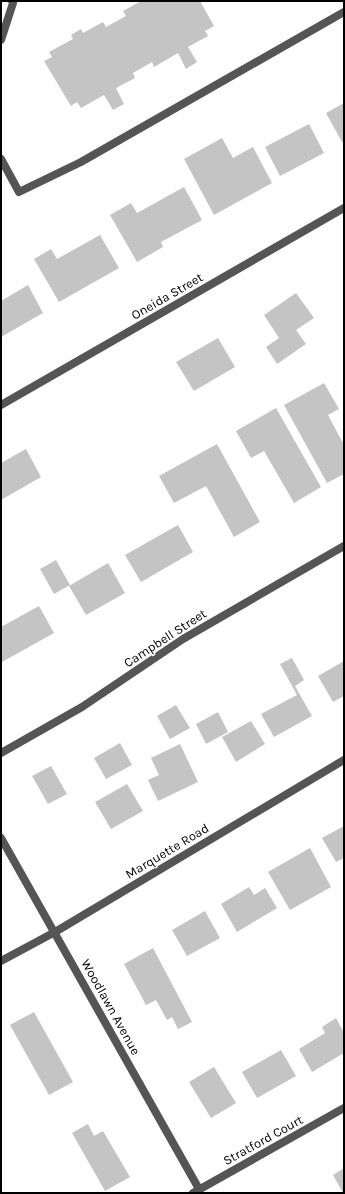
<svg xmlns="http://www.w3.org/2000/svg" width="345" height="1194" font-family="Karla,sans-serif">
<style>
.building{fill:#c4c4c4}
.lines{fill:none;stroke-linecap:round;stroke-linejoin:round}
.service{stroke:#555;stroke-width:8}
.minor{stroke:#555;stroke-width:8}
.labels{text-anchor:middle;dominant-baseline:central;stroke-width:3;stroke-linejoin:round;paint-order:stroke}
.street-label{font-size:13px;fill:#000;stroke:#fff}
</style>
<rect width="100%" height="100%" fill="#fff"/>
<g class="building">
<polygon points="141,1 200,1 214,26 205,31 208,36 188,47 197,62 186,69 178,53 154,67 152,62 133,73 135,78 116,88 124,104 113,110 104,95 81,108 77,102 71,106 44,61 52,57 49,52 73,39 71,35 81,29 83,33 103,22 106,27 126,16 123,11"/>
<polygon points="344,103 344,141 342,142 326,113"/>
<polygon points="309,124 324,153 280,176 265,147"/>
<polygon points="222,138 233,158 253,147 272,183 214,215 184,159"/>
<polygon points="184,187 202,220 161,242 163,247 137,262 110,215 131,203 137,213"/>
<polygon points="100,235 119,268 59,302 34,259 51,249 57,259"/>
<polygon points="28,285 43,313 1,337 1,301"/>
<polygon points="296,293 314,318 296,330 306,344 277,364 266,347 279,338 264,315"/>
<polygon points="218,338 235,367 194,391 176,362"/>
<polygon points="324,383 339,409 328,415 344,445 344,474 327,483 284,405"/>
<polygon points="276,408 321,487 294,503 264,451 251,458 236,431"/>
<polygon points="217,444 260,522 234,537 206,486 174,503 159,476"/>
<polygon points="26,449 41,477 1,500 1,463"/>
<polygon points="178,525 193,552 141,582 125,555"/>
<polygon points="56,560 70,585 54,594 40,569"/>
<polygon points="108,563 125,593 86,615 69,586"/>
<polygon points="39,606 54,633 2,662 1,627"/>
<polygon points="292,658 304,680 295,686 312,716 274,737 261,714 297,695 280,664"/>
<polygon points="344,661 344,696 333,702 318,676"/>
<polygon points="176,705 190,728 170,739 157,716"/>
<polygon points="218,712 228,732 206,744 196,724"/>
<polygon points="251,721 265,744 236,762 222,737"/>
<polygon points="120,743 132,765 106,779 94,758"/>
<polygon points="180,744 198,782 158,801 148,780 159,775 151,758"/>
<polygon points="51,766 67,794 48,804 32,776"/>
<polygon points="127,784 143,811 111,829 95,802"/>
<polygon points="344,826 344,858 336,862 322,838"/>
<polygon points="310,848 331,887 290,910 268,872"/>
<polygon points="249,887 254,895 265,888 277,908 237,932 221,904"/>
<polygon points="205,911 220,938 187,956 172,930"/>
<polygon points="153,948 192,1022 178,1029 172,1017 167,1020 156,1000 146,1005 124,964"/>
<polygon points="34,1012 73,1082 49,1095 10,1025"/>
<polygon points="336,1018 344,1033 344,1053 312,1072 299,1049 325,1033 322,1027"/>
<polygon points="281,1050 296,1076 257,1098 242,1072"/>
<polygon points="214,1067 236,1103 211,1118 189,1082"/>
<polygon points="88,1124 94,1136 103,1131 130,1177 105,1191 72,1133"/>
<polygon points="344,1168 344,1193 343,1193 333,1175"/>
</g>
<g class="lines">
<g class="service">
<polyline points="1,40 13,3 12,1"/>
<polyline points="1,159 19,192 81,162 344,12"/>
</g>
<g class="minor">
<polyline points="1,405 344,208"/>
<polyline points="1,753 82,707 183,639 344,546"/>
<polyline points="1,838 199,1189"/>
<polyline points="1,961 55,932 344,760"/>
<polyline points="193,1193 344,1108"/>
</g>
</g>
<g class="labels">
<g class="street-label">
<text transform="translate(167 296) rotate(-30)">Oneida Street</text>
<text transform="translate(165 638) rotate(-33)">Campbell Street</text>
<text transform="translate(167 851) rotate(-31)">Marquette Road</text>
<text transform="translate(111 1007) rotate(61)">Woodlawn Avenue</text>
<text transform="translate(263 1140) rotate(-29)">Stratford Court</text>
</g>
</g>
<rect width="345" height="1194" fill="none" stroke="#000000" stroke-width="4"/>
</svg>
